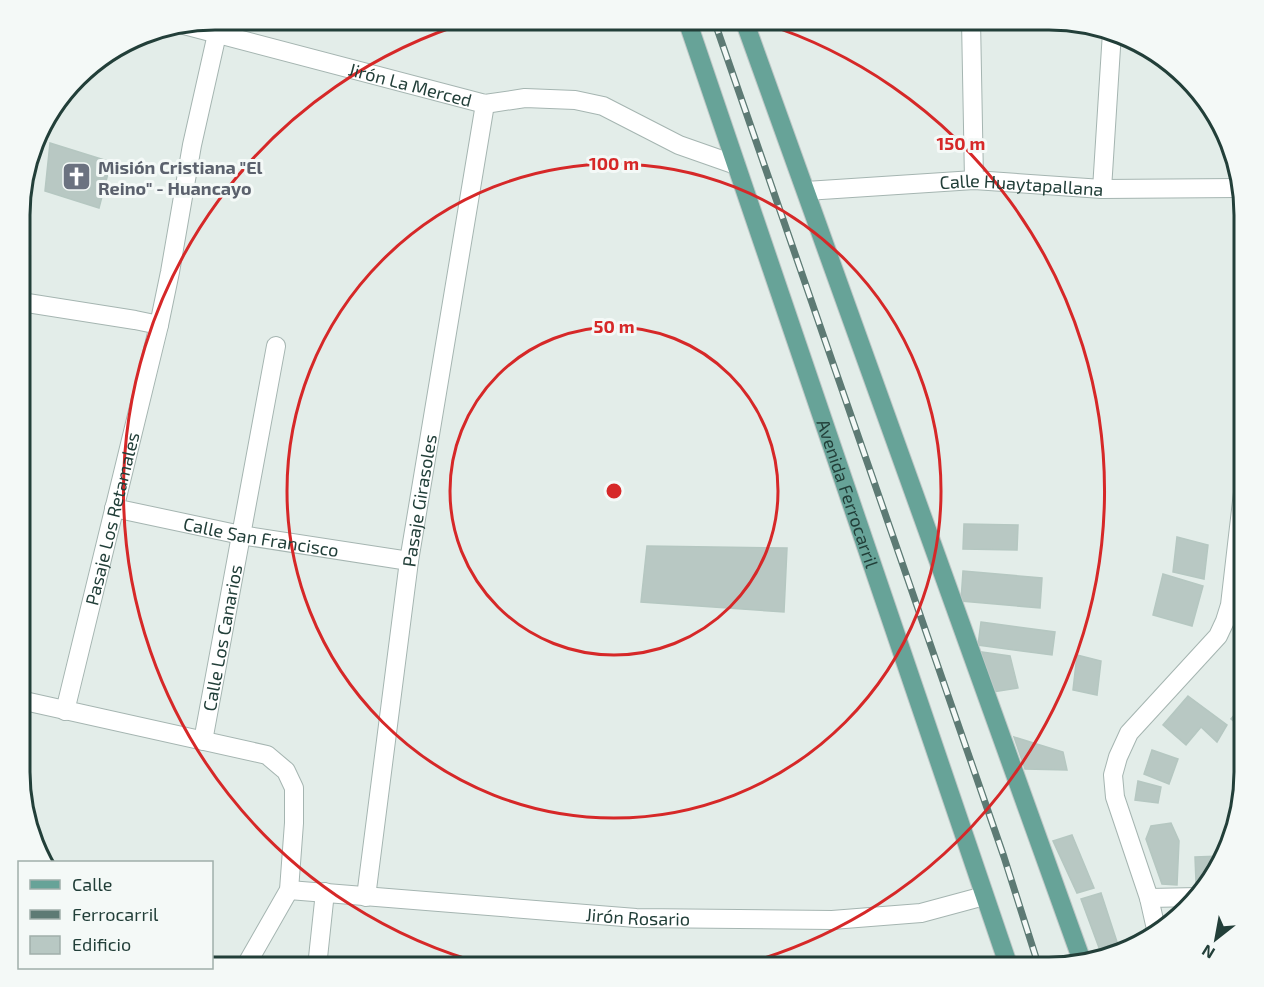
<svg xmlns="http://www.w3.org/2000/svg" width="1264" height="987" font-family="'Exo 2',sans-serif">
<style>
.building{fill:#b8c8c3;stroke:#b5c7c1;stroke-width:1.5}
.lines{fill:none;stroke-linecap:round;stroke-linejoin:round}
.minor-casing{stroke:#a5b5b1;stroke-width:20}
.major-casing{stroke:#c1c9c8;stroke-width:20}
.minor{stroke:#fff;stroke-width:18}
.major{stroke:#67a398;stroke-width:18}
.rail-casing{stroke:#5d7a74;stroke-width:7}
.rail{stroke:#f4f9f7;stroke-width:4.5;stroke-dasharray:14;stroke-linecap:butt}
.ring{fill:none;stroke:#d62828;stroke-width:3}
.labels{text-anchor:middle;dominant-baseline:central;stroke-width:6;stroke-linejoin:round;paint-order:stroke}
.street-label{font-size:18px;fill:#223f39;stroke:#f4f9f7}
.worship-label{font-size:18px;font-weight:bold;fill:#5b616d;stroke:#f4f9f7;text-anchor:start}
.rim{fill:none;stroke:#223f39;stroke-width:3}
.centre{fill:#d62828;stroke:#f4f9f7;stroke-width:3}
.ring-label{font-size:18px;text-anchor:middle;font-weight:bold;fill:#d62828;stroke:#f4f9f7;stroke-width:6;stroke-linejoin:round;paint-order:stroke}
</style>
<rect width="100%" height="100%" fill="#e3ede9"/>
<g class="building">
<polygon points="50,143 111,162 99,208 45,191"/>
<polygon points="964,524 1018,525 1017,550 963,549"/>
<polygon points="1177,537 1208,545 1204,579 1173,572"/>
<polygon points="647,546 787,548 784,612 641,602"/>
<polygon points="963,571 1042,578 1040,608 961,601"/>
<polygon points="1163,574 1203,586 1192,626 1153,615"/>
<polygon points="981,622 1055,632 1052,655 978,645"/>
<polygon points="982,652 1010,656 1018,688 993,692"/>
<polygon points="1077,655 1101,661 1097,695 1073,690"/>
<polygon points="1188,696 1227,725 1217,742 1201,727 1186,745 1163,725"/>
<polygon points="1244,703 1244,730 1231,719"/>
<polygon points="1014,737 1063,752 1067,770 1025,769"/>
<polygon points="1152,750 1178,759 1169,784 1144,774"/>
<polygon points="1138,781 1161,787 1158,803 1135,800"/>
<polygon points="1171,823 1179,841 1177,885 1162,884 1146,839 1151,826"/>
<polygon points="1072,835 1094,888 1077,893 1053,841"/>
<polygon points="1221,856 1221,861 1208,881 1196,882 1195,857"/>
<polygon points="1101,893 1119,948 1101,953 1081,899"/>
</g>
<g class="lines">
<defs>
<g id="minor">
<polyline points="971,20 974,180"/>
<path id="s1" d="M184,25L485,104L525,98L575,100L603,106L679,145L736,165"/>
<polyline points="1102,189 1112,32"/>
<path id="s2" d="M806,191L974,180L1102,189L1238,188"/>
<polyline points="21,302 135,320 159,325"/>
<path id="s3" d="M114,508L241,535L409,561"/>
<polyline points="20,700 267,755 286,771 294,788 294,823 289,890 245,967"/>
<path id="s4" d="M65,711L159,325L170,272L192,145L217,34"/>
<path id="s5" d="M203,741L276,346"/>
<path id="s6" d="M289,890L636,918L832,920L921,913L984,896"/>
<path id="s7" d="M366,897L409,561L485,104"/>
<polyline points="1149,898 1198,897"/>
<polyline points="1156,929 1149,898 1115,797 1113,775 1118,757 1129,733 1218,636 1225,621 1230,605 1244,484"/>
<polyline points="317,967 325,892"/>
</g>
<g id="major">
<path id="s8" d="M687,20L1009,967"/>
<polyline points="744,20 1082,961"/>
</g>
</defs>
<use href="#minor" class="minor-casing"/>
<use href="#major" class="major-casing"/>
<use href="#minor" class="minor"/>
<use href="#major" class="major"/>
<defs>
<polyline id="rail" points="714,20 1004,857 1039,967"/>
</defs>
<use href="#rail" class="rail-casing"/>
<use href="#rail" class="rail"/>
</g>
<g class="ring">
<circle cx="614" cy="491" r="164"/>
<circle cx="614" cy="491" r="327"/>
<path d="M491 966A491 491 0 0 1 475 20M753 20A491 491 0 0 1 737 966"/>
</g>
<defs>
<symbol id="church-square" viewBox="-11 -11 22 22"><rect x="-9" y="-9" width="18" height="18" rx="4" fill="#6b7280" stroke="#f4f9f7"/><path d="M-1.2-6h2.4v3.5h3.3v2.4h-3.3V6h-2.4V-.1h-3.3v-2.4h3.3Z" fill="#fff"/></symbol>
</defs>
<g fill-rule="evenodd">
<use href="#church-square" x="60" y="160" width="33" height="33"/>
</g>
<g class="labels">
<g class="street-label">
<text stroke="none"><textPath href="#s1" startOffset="234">Jirón La Merced</textPath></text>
<text stroke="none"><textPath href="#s2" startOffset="216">Calle Huaytapallana</textPath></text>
<text stroke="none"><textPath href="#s8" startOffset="500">Avenida Ferrocarril</textPath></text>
<text stroke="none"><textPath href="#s7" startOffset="400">Pasaje Girasoles</textPath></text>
<text stroke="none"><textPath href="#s4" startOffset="198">Pasaje Los Retamales</textPath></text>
<text stroke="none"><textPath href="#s3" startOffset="150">Calle San Francisco</textPath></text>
<text stroke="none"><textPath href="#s5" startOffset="105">Calle Los Canarios</textPath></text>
<text stroke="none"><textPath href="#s6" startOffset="350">Jirón Rosario</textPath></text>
</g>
<g class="worship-label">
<text x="98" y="167">Misión Cristiana "El<tspan x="98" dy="21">Reino" - Huancayo</tspan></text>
</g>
</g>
<path d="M0 0H1264V987H0ZM215 30H1049A185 185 0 0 1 1234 215V772A185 185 0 0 1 1049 957H215A185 185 0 0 1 30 772V215A185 185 0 0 1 215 30Z" fill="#f4f9f7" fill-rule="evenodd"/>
<path class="rim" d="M215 30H1049A185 185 0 0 1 1234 215V772A185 185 0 0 1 1049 957H215A185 185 0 0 1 30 772V215A185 185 0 0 1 215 30Z"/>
<circle cx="614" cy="491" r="9" class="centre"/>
<g class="ring-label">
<text x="961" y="150">150 m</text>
<text x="614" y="170">100 m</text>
<text x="614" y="333">50 m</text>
</g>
<rect x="18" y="861" width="195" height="108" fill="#f4f9f7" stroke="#a0afab" stroke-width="1.5"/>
<rect x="30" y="880" width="30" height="9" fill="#67a398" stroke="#a0afab" stroke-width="1.5"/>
<text x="72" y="891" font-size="18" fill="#223f39">Calle</text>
<rect x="30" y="910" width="30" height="9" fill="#5d7a74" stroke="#a0afab" stroke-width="1.5"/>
<text x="72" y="921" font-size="18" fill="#223f39">Ferrocarril</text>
<rect x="30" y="936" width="30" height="18" fill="#b8c8c3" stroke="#a0afab" stroke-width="1.5"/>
<text x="72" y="951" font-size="18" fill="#223f39">Edificio</text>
<g transform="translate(1216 939) rotate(211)" stroke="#f4f9f7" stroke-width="4.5" paint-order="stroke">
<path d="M0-4.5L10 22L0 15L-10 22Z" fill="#223f39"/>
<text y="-9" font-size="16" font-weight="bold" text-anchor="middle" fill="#223f39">N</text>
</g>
</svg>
